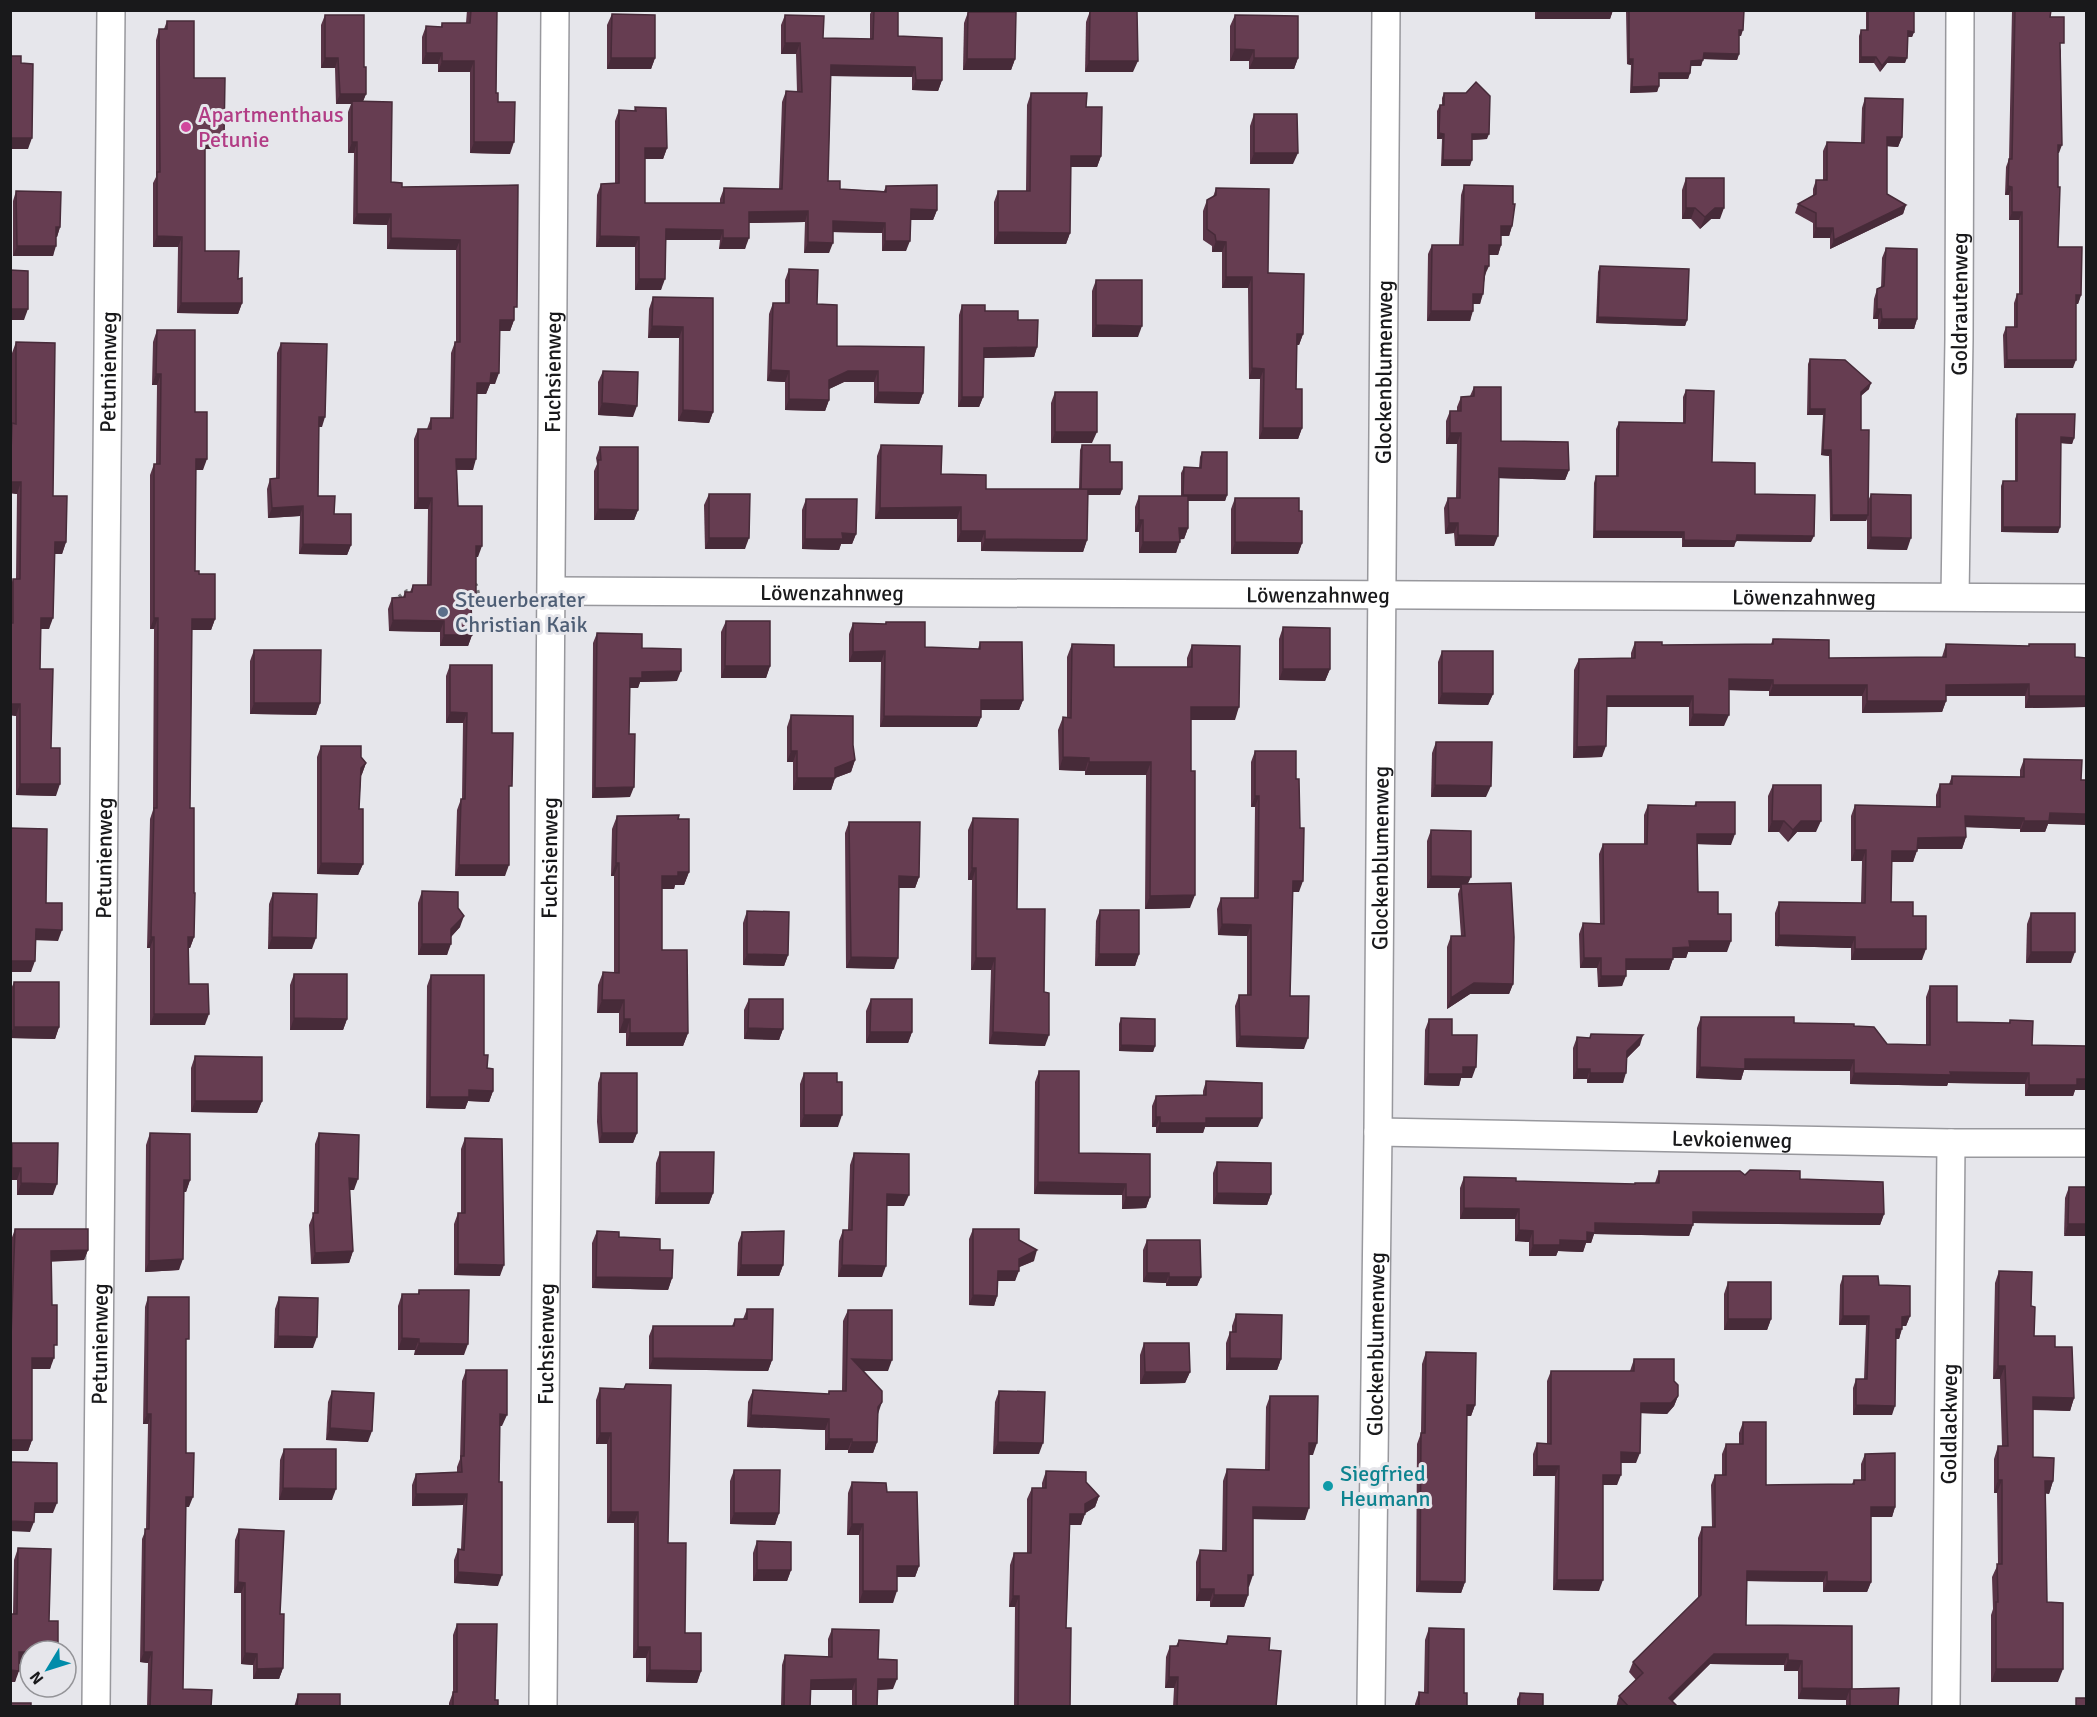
<svg xmlns="http://www.w3.org/2000/svg" width="2097" height="1717" font-family="Signika,sans-serif">
<style>
.lines{fill:none;stroke-linecap:round;stroke-linejoin:round}
.street-casing{stroke:#98989d;stroke-width:30}
.path{stroke:#79797c;stroke-width:4;stroke-dasharray:3 4.5;stroke-linecap:butt}
.street{stroke:#fff;stroke-width:27}
.wall{fill:#583446}
.shaded-wall{fill:#472b39}
.building{fill:#663d51;stroke:#472b39;stroke-width:1.5}
.hotel-dot{fill:#d1479c;stroke:#e6e6eb;stroke-width:2}
.service-dot{fill:#5c6f8a;stroke:#e6e6eb;stroke-width:2}
.culture-dot{fill:#0f9aa8;stroke:#e6e6eb;stroke-width:2}
.labels{text-anchor:middle;dominant-baseline:central;stroke-width:6;stroke-linejoin:round;paint-order:stroke}
.hotel-label{font-size:22px;fill:#b23c85;stroke:#e6e6eb;text-anchor:start}
.street-label{font-size:22px;fill:#19191b;stroke:#e6e6eb}
.service-label{font-size:22px;fill:#4e5e75;stroke:#e6e6eb;text-anchor:start}
.culture-label{font-size:22px;fill:#0d838f;stroke:#e6e6eb;text-anchor:start}
</style>
<rect width="100%" height="100%" fill="#e6e6eb"/>
<g class="lines">
<defs>
<g id="street">
<path id="s1" d="M552,591L2086,598"/>
<path id="s2" d="M1955,596L1959,339L1960,10"/>
<path id="s3" d="M1378,1132L1951,1143H2086"/>
<path id="s4" d="M96,1706L111,10"/>
<path id="s5" d="M543,1706L555,10"/>
<path id="s6" d="M1371,1706L1378,1132L1386,10"/>
<path id="s7" d="M1946,1706L1951,1143"/>
</g>
</defs>
<use href="#street" class="street-casing"/>
<g class="path">
<polyline points="474,585 476,585 480,601 486,605 525,606"/>
<polyline points="399,597 407,591 414,591"/>
</g>
<use href="#street" class="street"/>
</g>
<g class="wall">
<polygon points="467,10 497,10 496,93 510,154 470,153 470,72 438,72 438,64 422,64 422,37 426,26 441,27 442,23 466,23"/>
<polygon points="872,10 898,10 898,36 942,80 938,91 912,90 912,77 831,76 828,181 840,189 884,191 886,186 937,210 933,220 910,220 906,251 882,251 882,233 833,232 829,253 804,253 805,222 749,223 745,249 719,249 720,240 666,240 661,290 635,290 635,247 596,247 597,195 601,184 615,183 615,121 619,110 634,111 635,107 667,148 663,159 645,159 645,203 720,203 720,199 724,188 779,189 782,102 786,91 797,92 796,54 781,54 781,25 785,15 823,38 870,39 870,14"/>
<polygon points="1535,10 1613,10 1610,19 1535,19"/>
<polygon points="1626,10 1744,10 1741,36 1739,36 1739,54 1737,60 1703,59 1701,66 1691,66 1690,73 1688,79 1659,79 1659,86 1657,92 1630,93 1631,65 1627,64"/>
<polygon points="1866,10 1914,10 1914,32 1912,37 1908,37 1905,63 1887,63 1880,72 1874,63 1859,63 1859,36 1861,30 1866,30"/>
<polygon points="2012,10 2051,10 2050,17 2061,51 2059,153 2058,153 2058,247 2081,295 2078,304 2076,304 2073,368 2004,368 2003,335 2006,327 2014,327 2014,303 2017,294 2019,294 2019,220 2009,220 2009,195 2005,195 2006,167 2009,159"/>
<polygon points="1090,11 1133,72 1085,72 1086,22"/>
<polygon points="968,12 1015,59 1011,70 963,70 964,23"/>
<polygon points="612,14 655,58 651,69 607,69 607,25"/>
<polygon points="325,15 364,67 366,94 363,101 391,182 402,187 518,185 514,320 510,331 500,331 495,384 490,384 486,394 477,394 473,470 457,470 458,506 478,557 476,557 472,610 471,610 472,635 468,646 440,646 440,632 389,631 388,609 392,598 403,597 405,592 410,592 413,585 427,585 428,509 414,509 414,439 418,429 427,429 431,418 450,418 451,353 455,342 456,342 456,250 387,249 387,225 353,224 354,153 348,153 348,112 351,104 336,104 335,68 321,68 321,25"/>
<polygon points="1235,15 1298,58 1294,69 1249,69 1249,61 1230,61 1230,26"/>
<polygon points="167,21 194,78 220,149 205,149 205,251 238,279 242,303 238,314 177,313 178,247 153,247 153,183 156,177 156,40 159,29 164,29"/>
<polygon points="1031,93 1086,107 1101,156 1097,167 1071,167 1070,233 1066,244 994,244 994,202 998,191 1026,191 1027,105"/>
<polygon points="1444,93 1487,139 1472,140 1470,166 1441,166 1442,139 1437,139 1437,111 1440,105 1442,105 1442,98"/>
<polygon points="1865,98 1902,137 1898,147 1887,146 1887,194 1906,205 1903,214 1830,249 1830,238 1813,238 1813,223 1795,213 1798,204 1813,196 1813,189 1816,180 1823,180 1823,151 1827,142 1861,143 1862,108"/>
<polygon points="1254,114 1293,164 1250,164 1250,126"/>
<polygon points="1686,178 1720,219 1711,219 1700,229 1691,219 1682,219 1682,190"/>
<polygon points="1464,185 1512,226 1509,236 1501,236 1501,245 1498,255 1489,255 1480,304 1473,304 1470,321 1427,321 1428,254 1432,245 1459,245 1461,195"/>
<polygon points="1216,188 1268,273 1303,334 1299,345 1297,345 1296,389 1302,428 1298,439 1259,439 1260,379 1249,379 1248,288 1222,288 1222,252 1212,252 1212,246 1203,240 1203,211 1207,200 1213,197"/>
<polygon points="16,191 60,227 57,237 56,237 53,256 13,256 13,201"/>
<polygon points="1886,248 1917,319 1914,329 1878,329 1878,319 1873,319 1874,299 1877,289 1881,288 1882,258"/>
<polygon points="1600,266 1687,320 1685,326 1596,323 1598,272"/>
<polygon points="789,269 817,304 837,346 923,393 919,404 874,403 874,382 844,382 829,389 829,400 825,411 785,410 785,382 767,381 769,314 773,303 785,303 785,280"/>
<polygon points="1096,280 1138,337 1092,337 1092,291"/>
<polygon points="653,297 713,298 713,412 709,423 678,421 679,338 648,338 649,309"/>
<polygon points="962,305 1018,320 1037,347 1034,357 984,358 983,397 979,407 958,407 959,315"/>
<polygon points="157,330 195,412 203,470 196,470 195,571 199,574 215,619 211,630 192,630 190,808 194,937 190,948 188,948 189,984 205,1025 150,1025 150,948 147,948 150,819 153,810 154,629 150,629 150,475 154,464 156,464 157,385 152,385 153,342"/>
<polygon points="16,342 53,496 66,542 62,554 55,554 49,629 41,629 40,669 56,796 16,795 16,716 10,715 10,588 13,579 16,579 17,494 10,493 10,427 12,424 12,353"/>
<polygon points="281,343 322,427 319,427 318,496 334,514 351,545 347,555 299,554 300,516 268,518 267,489 270,479 276,478 277,353"/>
<polygon points="1810,359 1869,389 1861,396 1861,430 1868,501 1871,494 1907,550 1867,549 1867,519 1866,521 1830,521 1829,456 1821,455 1823,415 1807,415 1808,364"/>
<polygon points="603,371 633,417 598,415 598,382"/>
<polygon points="1474,387 1501,441 1569,470 1565,480 1499,478 1494,546 1455,546 1454,533 1445,534 1444,508 1448,498 1456,498 1457,444 1446,444 1446,421 1450,411 1457,411 1457,407 1461,397 1470,396"/>
<polygon points="1686,390 1712,462 1755,494 1811,542 1736,541 1734,547 1682,547 1682,538 1593,538 1594,483 1596,476 1616,476 1616,429 1619,422 1683,423 1683,397"/>
<polygon points="1055,392 1092,443 1051,443 1051,403"/>
<polygon points="2017,414 2074,438 2072,444 2061,443 2060,527 2058,533 2001,532 2001,486 2003,481 2015,481 2015,419"/>
<polygon points="881,445 941,474 986,489 1079,489 1080,450 1082,445 1110,462 1122,489 1120,495 1088,495 1087,540 1083,552 981,551 981,542 957,542 957,519 875,519 877,456"/>
<polygon points="600,447 638,510 634,520 594,520 594,471 597,464 596,458"/>
<polygon points="1202,452 1227,495 1225,501 1188,501 1188,528 1184,539 1180,539 1176,553 1139,553 1139,532 1135,532 1135,507 1139,496 1181,496 1181,473 1184,467 1199,468 1200,457"/>
<polygon points="709,494 745,549 705,549 704,505"/>
<polygon points="1235,498 1299,511 1302,543 1298,554 1231,554 1231,509"/>
<polygon points="806,499 856,534 852,544 841,544 839,550 802,549 802,510"/>
<polygon points="726,621 770,666 766,678 721,678 721,632"/>
<polygon points="886,622 925,647 978,649 980,642 1023,700 1019,710 981,710 981,717 977,727 880,727 881,662 849,662 849,634 853,623 885,624"/>
<polygon points="1283,627 1330,669 1325,681 1279,680 1279,639"/>
<polygon points="597,633 642,648 677,681 640,682 638,688 630,688 629,734 630,797 592,798 593,643"/>
<polygon points="1773,639 1829,658 1942,657 1946,644 2086,658 2086,707 2025,708 2025,696 1946,696 1946,701 1942,712 1862,713 1862,696 1769,696 1769,691 1729,690 1724,726 1689,726 1689,707 1607,707 1602,757 1573,758 1574,670 1579,659 1631,658 1631,653 1635,642 1662,645 1771,644"/>
<polygon points="1072,644 1114,667 1187,667 1187,658 1192,645 1235,720 1191,720 1190,908 1145,909 1146,775 1085,775 1085,771 1059,770 1058,730 1063,717 1067,717 1067,657"/>
<polygon points="254,650 320,703 316,715 250,714 250,661"/>
<polygon points="1442,651 1493,694 1488,705 1438,704 1438,662"/>
<polygon points="450,665 492,733 509,793 505,876 455,876 457,810 461,799 462,799 463,723 446,723 446,676"/>
<polygon points="791,715 853,745 855,760 851,772 835,778 831,790 793,790 793,762 787,762 787,727"/>
<polygon points="1436,742 1486,797 1431,797 1432,753"/>
<polygon points="321,746 361,757 366,763 362,774 361,776 359,809 363,864 358,875 317,874 317,757"/>
<polygon points="1255,751 1296,779 1299,892 1292,892 1290,996 1304,1049 1236,1047 1235,1006 1239,995 1247,995 1247,936 1218,935 1217,909 1221,898 1254,898 1255,807 1251,807 1251,762"/>
<polygon points="2024,759 2048,824 2045,832 2020,832 2020,829 1966,827 1966,837 1962,849 1917,849 1913,862 1892,862 1891,902 1913,916 1922,960 1851,960 1851,948 1775,946 1775,913 1779,902 1861,903 1862,861 1851,861 1851,816 1855,805 1936,807 1936,795 1940,784 1949,784 1952,776 2020,777 2020,770"/>
<polygon points="1773,785 1816,832 1797,832 1788,842 1779,832 1768,832 1768,796"/>
<polygon points="1696,802 1731,845 1697,844 1698,892 1718,914 1727,952 1688,952 1686,958 1673,958 1669,970 1626,970 1622,986 1598,987 1597,968 1580,968 1579,934 1583,923 1600,924 1599,854 1603,844 1644,844 1644,815 1648,805 1694,806"/>
<polygon points="617,816 678,819 689,872 684,885 675,885 674,889 662,889 662,950 688,1033 683,1046 626,1046 626,1033 619,1033 619,1013 597,1013 598,985 603,972 614,973 614,876 611,876 612,829"/>
<polygon points="973,818 1017,909 1044,992 1045,1046 989,1044 991,970 971,970 972,880 968,880 968,830"/>
<polygon points="849,822 919,877 915,888 899,888 894,969 846,968 845,833"/>
<polygon points="1431,830 1468,884 1513,984 1509,994 1470,994 1447,1009 1447,947 1451,936 1461,936 1458,894 1460,888 1427,888 1427,841"/>
<polygon points="422,891 458,908 460,927 451,937 447,955 418,955 418,903"/>
<polygon points="273,893 312,949 268,949 269,904"/>
<polygon points="1100,910 1139,954 1135,966 1095,966 1096,921"/>
<polygon points="747,911 788,955 784,966 743,965 743,923"/>
<polygon points="2031,913 2071,963 2026,963 2027,924"/>
<polygon points="294,974 347,1019 343,1030 290,1030 290,985"/>
<polygon points="431,975 484,1055 493,1091 489,1102 468,1101 465,1109 426,1108 427,986"/>
<polygon points="14,982 59,1027 55,1039 10,1038 10,991"/>
<polygon points="1930,986 1957,1022 2009,1023 2010,1020 2032,1045 2086,1046 2086,1090 2075,1090 2073,1096 2025,1096 2025,1084 1948,1083 1947,1086 1850,1084 1850,1071 1744,1070 1741,1080 1696,1078 1697,1028 1701,1017 1854,1026 1887,1044 1926,1045 1926,997"/>
<polygon points="749,999 783,1029 779,1040 744,1039 744,1010"/>
<polygon points="871,999 912,1032 908,1043 866,1043 866,1011"/>
<polygon points="1121,1018 1155,1046 1153,1052 1119,1051 1119,1024"/>
<polygon points="1429,1019 1452,1035 1472,1078 1461,1078 1459,1086 1424,1085 1425,1030"/>
<polygon points="1591,1034 1640,1045 1627,1058 1623,1083 1587,1083 1587,1079 1573,1079 1573,1048 1577,1037 1590,1038"/>
<polygon points="195,1056 262,1101 257,1113 191,1112 191,1068"/>
<polygon points="1039,1071 1079,1153 1150,1197 1146,1208 1122,1209 1122,1195 1034,1194 1035,1082"/>
<polygon points="601,1073 637,1133 633,1143 599,1143 597,1122 598,1083"/>
<polygon points="804,1073 838,1127 800,1127 800,1084"/>
<polygon points="1206,1081 1258,1127 1205,1127 1203,1133 1156,1133 1156,1127 1152,1127 1152,1106 1156,1096 1203,1096 1203,1091"/>
<polygon points="150,1133 190,1180 186,1192 184,1192 179,1270 145,1272 146,1145"/>
<polygon points="319,1133 354,1190 349,1190 353,1251 349,1263 311,1264 309,1225 314,1213 315,1144"/>
<polygon points="465,1138 500,1276 454,1275 454,1224 458,1213 461,1213 461,1149"/>
<polygon points="12,1143 53,1195 17,1195 17,1180 10,1180 10,1146"/>
<polygon points="660,1152 713,1193 709,1204 655,1204 656,1163"/>
<polygon points="854,1153 904,1206 887,1206 882,1277 838,1277 839,1241 843,1230 848,1230 850,1165"/>
<polygon points="1217,1162 1271,1194 1267,1205 1213,1204 1213,1173"/>
<polygon points="1659,1171 1800,1179 1884,1214 1880,1225 1693,1223 1689,1236 1594,1234 1591,1243 1586,1243 1583,1252 1558,1251 1556,1256 1529,1256 1529,1242 1515,1241 1515,1219 1460,1219 1460,1188 1464,1177 1516,1181 1635,1184 1655,1183"/>
<polygon points="2069,1187 2086,1187 2064,1236 2065,1198"/>
<polygon points="15,1229 88,1250 84,1260 51,1261 52,1305 54,1351 50,1369 32,1369 32,1440 28,1451 10,1451 10,1250 11,1240"/>
<polygon points="973,1229 1019,1240 1034,1261 1019,1267 1015,1281 998,1281 997,1296 994,1306 969,1305 969,1239"/>
<polygon points="597,1231 660,1250 672,1278 668,1290 592,1288 592,1243"/>
<polygon points="742,1232 783,1265 779,1276 737,1276 738,1243"/>
<polygon points="1147,1240 1201,1277 1197,1286 1166,1286 1166,1283 1143,1282 1143,1250"/>
<polygon points="1999,1271 2031,1306 2034,1336 2055,1347 2074,1398 2070,1411 2033,1410 2033,1457 2053,1481 2049,1494 2046,1493 2047,1602 2058,1682 1991,1682 1991,1615 1993,1609 1992,1577 1998,1564 1997,1493 1994,1493 1994,1459 1998,1446 2002,1446 2000,1379 1993,1379 1995,1283"/>
<polygon points="1843,1276 1879,1285 1910,1316 1906,1326 1902,1326 1899,1339 1896,1339 1892,1415 1853,1415 1853,1388 1856,1379 1864,1379 1866,1325 1839,1325 1840,1285"/>
<polygon points="1728,1282 1771,1319 1767,1330 1724,1330 1724,1294"/>
<polygon points="419,1290 464,1355 414,1355 415,1350 398,1350 398,1306 402,1294 418,1294"/>
<polygon points="148,1297 186,1346 186,1453 189,1507 186,1507 183,1689 211,1707 147,1707 148,1663 140,1662 142,1539 146,1529 148,1424 143,1424 145,1307"/>
<polygon points="279,1297 313,1348 274,1348 275,1309"/>
<polygon points="747,1309 772,1360 768,1371 649,1369 649,1336 653,1326 732,1326 735,1319 743,1319"/>
<polygon points="848,1310 888,1371 863,1371 878,1414 877,1442 873,1453 848,1453 848,1450 825,1450 825,1430 747,1427 748,1402 753,1390 828,1394 829,1391 842,1391 843,1321"/>
<polygon points="1236,1314 1281,1359 1277,1370 1226,1370 1226,1343 1230,1332 1232,1332 1232,1326"/>
<polygon points="1144,1343 1190,1372 1185,1383 1140,1384 1140,1355"/>
<polygon points="1426,1352 1475,1405 1471,1416 1467,1416 1465,1582 1461,1593 1416,1592 1417,1444 1421,1433 1422,1364"/>
<polygon points="1634,1359 1674,1381 1678,1396 1674,1406 1667,1414 1640,1413 1636,1463 1621,1463 1617,1485 1603,1485 1599,1591 1553,1590 1555,1476 1533,1476 1533,1454 1537,1443 1547,1443 1547,1381 1551,1371 1630,1371"/>
<polygon points="466,1370 502,1426 500,1426 498,1586 454,1583 454,1560 458,1549 461,1549 463,1505 412,1506 412,1485 416,1474 457,1472 457,1467 460,1459 462,1381"/>
<polygon points="600,1388 668,1543 685,1633 701,1671 697,1683 646,1682 646,1658 633,1658 634,1523 607,1523 607,1444 596,1444 596,1400"/>
<polygon points="332,1391 368,1442 326,1440 328,1402"/>
<polygon points="999,1391 1039,1454 993,1454 995,1402"/>
<polygon points="1270,1396 1313,1455 1309,1455 1305,1520 1253,1519 1248,1595 1244,1607 1210,1607 1210,1601 1196,1601 1196,1562 1200,1550 1222,1551 1223,1481 1227,1469 1265,1470 1266,1407"/>
<polygon points="1743,1422 1766,1485 1852,1484 1854,1480 1861,1480 1861,1464 1865,1454 1895,1507 1892,1517 1871,1517 1871,1582 1867,1592 1823,1592 1823,1582 1746,1581 1746,1625 1852,1689 1898,1707 1846,1707 1846,1700 1798,1699 1798,1671 1784,1671 1784,1665 1710,1664 1672,1701 1678,1707 1616,1707 1619,1696 1636,1680 1629,1672 1633,1662 1698,1599 1698,1538 1702,1527 1712,1527 1711,1485 1715,1475 1722,1475 1722,1454 1726,1444 1739,1444 1739,1433"/>
<polygon points="284,1449 332,1500 279,1500 280,1460"/>
<polygon points="734,1470 779,1513 775,1525 730,1524 730,1481"/>
<polygon points="1046,1471 1086,1482 1099,1496 1095,1507 1085,1513 1081,1525 1070,1525 1066,1628 1070,1707 1014,1707 1015,1607 1009,1607 1010,1565 1014,1553 1027,1553 1027,1499 1032,1488 1042,1488 1042,1483"/>
<polygon points="852,1482 887,1492 919,1566 915,1577 897,1577 893,1603 859,1603 859,1535 847,1535 848,1493"/>
<polygon points="239,1529 280,1614 283,1668 279,1679 253,1679 253,1665 241,1664 241,1593 234,1593 235,1540"/>
<polygon points="757,1541 791,1570 787,1581 753,1581 753,1553"/>
<polygon points="18,1548 49,1621 19,1664 15,1682 13,1614 14,1560"/>
<polygon points="457,1624 495,1700 498,1707 449,1707 449,1703 453,1692 453,1635"/>
<polygon points="1429,1628 1464,1693 1467,1707 1415,1707 1415,1704 1419,1692 1424,1692 1425,1640"/>
<polygon points="832,1629 878,1659 893,1689 878,1690 877,1707 852,1707 852,1690 811,1690 810,1707 781,1707 782,1665 785,1655 828,1657 828,1639"/>
<polygon points="1228,1636 1269,1650 1276,1707 1173,1707 1174,1688 1165,1688 1166,1657 1170,1646 1176,1646 1179,1640 1225,1644"/>
<polygon points="1520,1693 1543,1707 1517,1707 1517,1699"/>
<polygon points="298,1694 340,1707 294,1707"/>
</g>
<g class="shaded-wall">
<polygon points="1538,10 1613,10 1610,19 1535,19"/>
<polygon points="1739,30 1743,30 1741,36 1737,36"/>
<polygon points="1908,31 1914,32 1912,37 1906,37"/>
<polygon points="785,43 800,43 796,54 781,54"/>
<polygon points="1235,49 1254,50 1249,61 1230,61"/>
<polygon points="426,53 442,53 438,64 422,64"/>
<polygon points="1704,53 1739,54 1737,60 1702,59"/>
<polygon points="1861,57 1876,57 1874,63 1859,63"/>
<polygon points="1889,57 1907,58 1905,63 1887,63 1880,72 1882,66"/>
<polygon points="325,58 338,58 335,68 321,68"/>
<polygon points="611,58 655,58 651,69 607,69"/>
<polygon points="1254,58 1298,58 1294,69 1249,69"/>
<polygon points="967,59 1015,59 1011,70 963,70"/>
<polygon points="1629,59 1633,59 1631,65 1627,64"/>
<polygon points="1703,60 1701,66 1689,66 1691,61"/>
<polygon points="442,61 474,61 470,72 438,72"/>
<polygon points="1089,61 1138,61 1133,72 1085,72"/>
<polygon points="831,65 915,67 912,77 827,76"/>
<polygon points="1659,73 1690,73 1688,79 1657,79"/>
<polygon points="916,80 942,80 938,91 912,90"/>
<polygon points="1659,86 1657,92 1630,93 1632,87"/>
<polygon points="340,94 366,94 362,104 352,101 351,104 336,104"/>
<polygon points="1439,133 1444,134 1442,139 1437,139"/>
<polygon points="1472,134 1489,134 1487,139 1470,140"/>
<polygon points="1887,137 1902,137 1898,147 1884,146"/>
<polygon points="10,138 32,138 28,149 10,149"/>
<polygon points="205,138 224,138 220,149 201,149"/>
<polygon points="352,142 357,142 354,153 348,153"/>
<polygon points="474,142 514,142 510,154 470,153"/>
<polygon points="2058,145 2062,145 2059,153 2055,153"/>
<polygon points="645,148 667,148 663,159 642,159"/>
<polygon points="1254,153 1298,153 1293,164 1250,164"/>
<polygon points="1071,156 1101,156 1097,167 1067,167"/>
<polygon points="1443,160 1472,160 1470,166 1441,166"/>
<polygon points="2008,186 2012,187 2009,195 2005,195"/>
<polygon points="1906,205 1903,214 1830,249 1834,240"/>
<polygon points="1686,208 1695,208 1691,219 1682,219"/>
<polygon points="1715,208 1724,208 1720,219 1711,219 1700,229 1705,217"/>
<polygon points="911,209 937,210 933,220 907,220"/>
<polygon points="808,211 805,222 745,223 749,212"/>
<polygon points="2012,212 2022,212 2019,220 2009,220"/>
<polygon points="357,214 391,214 387,225 353,224"/>
<polygon points="833,221 885,223 882,233 829,232"/>
<polygon points="1501,226 1512,226 1509,236 1498,236"/>
<polygon points="56,227 60,227 57,237 53,237"/>
<polygon points="1816,228 1833,228 1830,238 1813,238"/>
<polygon points="666,229 723,230 720,240 663,240"/>
<polygon points="998,232 1070,233 1066,244 994,244"/>
<polygon points="157,236 182,237 178,247 153,247"/>
<polygon points="600,236 639,237 635,247 596,247"/>
<polygon points="391,238 460,240 456,250 387,249"/>
<polygon points="723,238 749,238 745,249 719,249"/>
<polygon points="885,241 910,241 906,251 882,251"/>
<polygon points="1216,241 1226,242 1222,252 1212,252"/>
<polygon points="808,242 833,243 829,253 804,253"/>
<polygon points="1489,245 1501,245 1498,255 1485,255"/>
<polygon points="17,246 56,246 53,256 13,256"/>
<polygon points="1485,266 1489,266 1485,275 1481,275"/>
<polygon points="1226,277 1252,277 1248,288 1222,288"/>
<polygon points="639,279 665,279 661,290 635,290"/>
<polygon points="1473,294 1483,294 1480,304 1470,304"/>
<polygon points="2076,295 2081,295 2078,304 2073,304"/>
<polygon points="181,303 242,303 238,314 177,313"/>
<polygon points="10,309 28,309 24,320 10,320"/>
<polygon points="1877,309 1881,309 1878,319 1873,319"/>
<polygon points="1431,311 1473,311 1470,321 1427,321"/>
<polygon points="1598,317 1687,320 1685,326 1596,323"/>
<polygon points="1882,319 1917,319 1914,329 1878,329"/>
<polygon points="500,320 514,320 510,331 496,331"/>
<polygon points="1096,325 1142,326 1138,337 1092,337"/>
<polygon points="652,326 683,327 679,338 648,338"/>
<polygon points="1297,334 1303,334 1299,345 1293,344"/>
<polygon points="1037,347 1034,357 980,358 984,348"/>
<polygon points="2007,360 2076,360 2073,368 2004,368"/>
<polygon points="1252,368 1264,369 1260,379 1249,379"/>
<polygon points="771,370 789,371 785,382 767,381"/>
<polygon points="848,371 878,371 874,382 844,382 825,391 829,380"/>
<polygon points="491,373 499,373 495,384 490,384 486,394 474,394 477,383"/>
<polygon points="156,374 161,374 157,385 152,385"/>
<polygon points="1871,383 1869,389 1859,397 1861,392"/>
<polygon points="878,392 923,393 919,404 874,403"/>
<polygon points="962,397 983,397 979,407 958,407"/>
<polygon points="789,399 829,400 825,411 785,410"/>
<polygon points="602,403 637,406 633,417 598,415"/>
<polygon points="1810,409 1825,409 1823,415 1807,415"/>
<polygon points="683,410 713,412 709,423 678,421"/>
<polygon points="319,417 325,417 322,427 315,427"/>
<polygon points="1263,428 1302,428 1298,439 1259,439"/>
<polygon points="1055,432 1097,432 1092,443 1051,443"/>
<polygon points="1450,433 1461,433 1457,444 1446,444"/>
<polygon points="2061,437 2074,438 2072,444 2059,443"/>
<polygon points="1823,450 1831,450 1829,456 1821,455"/>
<polygon points="196,459 207,459 203,470 192,470"/>
<polygon points="456,459 476,459 473,470 452,469"/>
<polygon points="1499,468 1569,470 1565,480 1495,478"/>
<polygon points="10,482 21,482 17,494 10,493"/>
<polygon points="1081,489 1122,489 1120,495 1079,495"/>
<polygon points="1183,495 1227,495 1225,501 1181,501"/>
<polygon points="418,498 432,498 428,509 414,509"/>
<polygon points="303,506 300,516 268,518 272,508"/>
<polygon points="961,507 957,519 875,519 880,508"/>
<polygon points="598,509 638,510 634,520 594,520"/>
<polygon points="1832,515 1868,515 1866,521 1830,521"/>
<polygon points="1139,520 1143,520 1139,532 1135,532"/>
<polygon points="1449,523 1458,523 1454,533 1445,534"/>
<polygon points="2003,527 2060,527 2058,533 2001,532"/>
<polygon points="1179,528 1188,528 1184,539 1175,540"/>
<polygon points="961,531 985,531 981,542 957,542"/>
<polygon points="1595,531 1684,532 1682,538 1593,538"/>
<polygon points="842,533 856,534 852,544 841,544 839,550 802,549 805,539"/>
<polygon points="1458,535 1498,536 1494,546 1455,546"/>
<polygon points="1737,535 1814,536 1811,542 1736,541 1734,547 1682,547 1684,540"/>
<polygon points="1871,537 1911,538 1907,550 1867,549"/>
<polygon points="709,538 749,538 745,549 705,549"/>
<polygon points="985,539 1087,540 1083,552 981,551"/>
<polygon points="55,542 66,542 62,554 51,554"/>
<polygon points="1143,542 1180,542 1176,553 1139,553"/>
<polygon points="1235,542 1302,543 1298,554 1231,554"/>
<polygon points="303,544 351,545 347,555 299,554"/>
<polygon points="476,546 482,546 478,557 472,557"/>
<polygon points="471,600 476,600 472,610 467,610"/>
<polygon points="41,618 53,618 49,629 37,629"/>
<polygon points="154,618 158,618 154,629 150,629"/>
<polygon points="192,619 215,619 211,630 188,630"/>
<polygon points="393,620 444,621 440,632 389,631"/>
<polygon points="444,635 472,635 468,646 440,646"/>
<polygon points="885,651 881,662 849,662 853,652"/>
<polygon points="725,666 770,666 766,678 721,678"/>
<polygon points="1283,669 1330,669 1325,681 1279,680"/>
<polygon points="681,671 677,681 640,682 638,688 626,688 630,678 642,672"/>
<polygon points="1729,679 1773,680 1769,691 1724,690"/>
<polygon points="2029,684 2025,696 1942,696 1946,685"/>
<polygon points="1773,685 1867,685 1862,696 1769,696"/>
<polygon points="1442,693 1493,694 1488,705 1438,704"/>
<polygon points="1607,696 1693,696 1689,707 1603,707"/>
<polygon points="2029,696 2086,696 2086,707 2025,708"/>
<polygon points="981,700 1023,700 1019,710 978,710"/>
<polygon points="1867,701 1946,701 1942,712 1862,713"/>
<polygon points="254,703 320,703 316,715 250,714"/>
<polygon points="10,704 20,704 16,716 10,715"/>
<polygon points="1191,707 1239,707 1235,720 1186,720"/>
<polygon points="450,712 467,713 463,723 446,723"/>
<polygon points="1693,714 1729,715 1724,726 1689,726"/>
<polygon points="884,716 981,717 977,727 880,727"/>
<polygon points="1606,746 1602,757 1573,758 1577,747"/>
<polygon points="791,751 797,751 793,762 787,762"/>
<polygon points="1063,757 1089,758 1085,771 1059,770"/>
<polygon points="855,760 851,772 835,778 831,790 793,790 797,778 835,768"/>
<polygon points="1089,762 1151,762 1146,775 1085,775"/>
<polygon points="366,763 362,774 357,780 361,768"/>
<polygon points="20,784 60,784 56,796 16,795"/>
<polygon points="1435,785 1491,786 1486,797 1431,797"/>
<polygon points="634,787 630,797 592,798 595,788"/>
<polygon points="1255,796 1259,796 1255,807 1251,807"/>
<polygon points="2050,813 2086,814 2086,825 2048,824 2045,832 2020,832 2024,821"/>
<polygon points="1965,816 2024,818 2020,829 1961,827"/>
<polygon points="1772,821 1784,821 1779,832 1768,832"/>
<polygon points="1801,821 1821,821 1816,832 1797,832 1788,842 1793,830"/>
<polygon points="1697,834 1735,834 1731,845 1693,844"/>
<polygon points="1966,837 1962,849 1913,849 1918,838"/>
<polygon points="1855,850 1866,850 1862,861 1851,861"/>
<polygon points="1892,851 1917,851 1913,862 1888,862"/>
<polygon points="321,863 363,864 358,875 317,874"/>
<polygon points="616,863 619,863 614,876 611,876"/>
<polygon points="459,865 509,865 505,876 455,876"/>
<polygon points="972,868 976,868 972,880 968,880"/>
<polygon points="678,872 689,872 684,885 675,885 674,889 657,889 662,876"/>
<polygon points="899,876 919,877 915,888 895,888"/>
<polygon points="1431,876 1471,877 1466,888 1461,884 1460,888 1427,888"/>
<polygon points="1293,881 1303,881 1299,892 1289,892"/>
<polygon points="1195,895 1190,908 1145,909 1150,896"/>
<polygon points="464,916 460,927 447,941 451,929"/>
<polygon points="1222,924 1251,925 1247,936 1218,935"/>
<polygon points="36,929 62,930 58,941 32,940"/>
<polygon points="1779,935 1855,937 1851,948 1775,946"/>
<polygon points="151,937 154,937 150,948 147,948"/>
<polygon points="188,937 194,937 190,948 184,948"/>
<polygon points="272,937 316,938 312,949 268,949"/>
<polygon points="1689,941 1731,941 1727,952 1688,952 1686,958 1669,958 1673,948"/>
<polygon points="422,944 451,944 447,955 418,955"/>
<polygon points="1855,949 1926,949 1922,960 1851,960"/>
<polygon points="2031,952 2075,952 2071,963 2026,963"/>
<polygon points="747,954 788,955 784,966 743,965"/>
<polygon points="1099,954 1139,954 1135,966 1095,966"/>
<polygon points="851,957 898,958 894,969 846,968"/>
<polygon points="976,958 995,958 991,970 971,970"/>
<polygon points="1584,958 1601,958 1597,968 1580,968"/>
<polygon points="1626,959 1673,959 1669,970 1622,970"/>
<polygon points="10,961 35,961 31,972 10,972"/>
<polygon points="1601,976 1626,976 1622,986 1598,987"/>
<polygon points="1474,983 1513,984 1509,994 1470,994 1447,1009 1451,998"/>
<polygon points="602,1000 624,1000 619,1013 597,1013"/>
<polygon points="154,1014 209,1014 205,1025 150,1025"/>
<polygon points="294,1018 347,1019 343,1030 290,1030"/>
<polygon points="624,1019 630,1019 626,1033 619,1033"/>
<polygon points="14,1027 59,1027 55,1039 10,1038 10,1035"/>
<polygon points="748,1028 783,1029 779,1040 744,1039"/>
<polygon points="870,1032 912,1032 908,1043 866,1043"/>
<polygon points="993,1032 1049,1035 1045,1046 989,1044"/>
<polygon points="630,1033 688,1033 683,1046 626,1046"/>
<polygon points="1643,1035 1640,1045 1623,1062 1627,1051"/>
<polygon points="1240,1036 1308,1038 1304,1049 1236,1047"/>
<polygon points="1121,1045 1155,1046 1153,1052 1119,1051"/>
<polygon points="1745,1059 1854,1060 1850,1071 1744,1070 1741,1080 1696,1078 1700,1067"/>
<polygon points="1463,1067 1476,1067 1472,1078 1461,1078 1459,1086 1424,1085 1428,1074"/>
<polygon points="1577,1069 1590,1069 1587,1079 1573,1079"/>
<polygon points="1950,1072 2029,1073 2025,1084 1948,1083 1947,1086 1850,1084 1854,1073"/>
<polygon points="1590,1073 1626,1073 1623,1083 1587,1083"/>
<polygon points="2077,1079 2086,1079 2086,1090 2075,1090 2073,1096 2025,1096 2029,1085"/>
<polygon points="469,1090 493,1091 489,1102 468,1101 465,1109 426,1108 430,1097"/>
<polygon points="195,1101 262,1101 257,1113 191,1112"/>
<polygon points="804,1115 842,1115 838,1127 800,1127"/>
<polygon points="1156,1117 1160,1117 1156,1127 1152,1127"/>
<polygon points="1206,1118 1262,1118 1258,1127 1205,1127 1203,1133 1156,1133 1160,1123"/>
<polygon points="602,1133 637,1133 633,1143 599,1143"/>
<polygon points="12,1168 21,1168 17,1180 10,1180 10,1172"/>
<polygon points="349,1178 358,1179 354,1190 344,1190"/>
<polygon points="184,1180 190,1180 186,1192 180,1192"/>
<polygon points="1038,1182 1126,1184 1122,1195 1034,1194"/>
<polygon points="21,1183 57,1184 53,1195 17,1195"/>
<polygon points="660,1193 713,1193 709,1204 655,1204"/>
<polygon points="1217,1193 1271,1194 1267,1205 1213,1204"/>
<polygon points="887,1194 909,1195 904,1206 883,1206"/>
<polygon points="1126,1197 1150,1197 1146,1208 1122,1209"/>
<polygon points="1464,1208 1519,1209 1515,1219 1460,1219"/>
<polygon points="1693,1212 1884,1214 1880,1225 1689,1223"/>
<polygon points="1595,1223 1693,1225 1689,1236 1594,1234 1591,1243 1586,1243 1583,1252 1558,1251 1556,1256 1529,1256 1533,1245 1560,1240 1587,1232"/>
<polygon points="2068,1224 2086,1224 2086,1236 2064,1236"/>
<polygon points="1519,1230 1533,1231 1529,1242 1515,1241"/>
<polygon points="88,1250 84,1260 47,1262 51,1251"/>
<polygon points="1037,1250 1034,1261 1015,1269 1019,1259"/>
<polygon points="353,1251 349,1263 311,1264 315,1253"/>
<polygon points="183,1259 179,1270 145,1272 149,1261"/>
<polygon points="458,1264 504,1265 500,1276 454,1275"/>
<polygon points="741,1265 783,1265 779,1276 737,1276"/>
<polygon points="842,1265 886,1266 882,1277 838,1277"/>
<polygon points="998,1271 1019,1271 1015,1281 994,1281"/>
<polygon points="1147,1273 1169,1273 1166,1283 1143,1282"/>
<polygon points="596,1277 672,1278 668,1290 592,1288"/>
<polygon points="1169,1277 1201,1277 1197,1286 1166,1286"/>
<polygon points="973,1295 997,1296 994,1306 969,1305"/>
<polygon points="1843,1316 1869,1316 1866,1325 1839,1325"/>
<polygon points="1910,1316 1906,1326 1898,1326 1902,1317"/>
<polygon points="1728,1319 1771,1319 1767,1330 1724,1330"/>
<polygon points="1896,1329 1902,1329 1899,1339 1893,1339"/>
<polygon points="278,1336 317,1337 313,1348 274,1348"/>
<polygon points="402,1338 419,1339 415,1350 398,1350"/>
<polygon points="419,1343 468,1344 464,1355 414,1355"/>
<polygon points="32,1358 54,1358 50,1369 28,1369"/>
<polygon points="653,1358 772,1360 768,1371 649,1369"/>
<polygon points="1230,1358 1281,1359 1277,1370 1226,1370"/>
<polygon points="852,1359 892,1360 888,1371 848,1371"/>
<polygon points="1998,1366 2005,1366 2000,1379 1993,1379"/>
<polygon points="1145,1372 1190,1372 1185,1383 1140,1384"/>
<polygon points="1678,1396 1674,1406 1667,1414 1637,1413 1641,1403"/>
<polygon points="2033,1397 2074,1398 2070,1411 2028,1409"/>
<polygon points="882,1402 878,1414 878,1407"/>
<polygon points="1467,1405 1475,1405 1471,1416 1463,1416"/>
<polygon points="1856,1405 1895,1406 1892,1415 1853,1415"/>
<polygon points="147,1414 151,1414 148,1424 143,1424"/>
<polygon points="500,1414 507,1415 502,1426 496,1426"/>
<polygon points="751,1415 829,1419 825,1430 747,1427"/>
<polygon points="330,1428 372,1431 368,1442 326,1440"/>
<polygon points="600,1433 611,1433 607,1444 596,1444"/>
<polygon points="829,1439 852,1439 848,1450 825,1450"/>
<polygon points="10,1440 32,1440 28,1451 10,1451"/>
<polygon points="852,1442 877,1442 873,1453 848,1453"/>
<polygon points="998,1442 1043,1443 1039,1454 993,1454"/>
<polygon points="1309,1443 1317,1443 1313,1455 1305,1455"/>
<polygon points="1621,1452 1640,1453 1636,1463 1617,1463"/>
<polygon points="1537,1466 1559,1466 1555,1476 1533,1476"/>
<polygon points="1603,1475 1621,1475 1617,1485 1599,1485"/>
<polygon points="1998,1480 2002,1480 1997,1493 1994,1493"/>
<polygon points="2045,1481 2053,1481 2049,1494 2041,1493"/>
<polygon points="283,1488 336,1489 332,1500 279,1500"/>
<polygon points="416,1494 467,1494 463,1505 412,1506"/>
<polygon points="1099,1496 1095,1507 1084,1514 1085,1514 1081,1525 1066,1525 1070,1514"/>
<polygon points="186,1497 193,1497 189,1507 182,1507"/>
<polygon points="35,1503 57,1503 53,1513 32,1513"/>
<polygon points="1253,1507 1309,1508 1305,1520 1249,1519"/>
<polygon points="1871,1507 1895,1507 1892,1517 1867,1517"/>
<polygon points="611,1512 638,1512 634,1523 607,1523"/>
<polygon points="734,1513 779,1513 775,1525 730,1524"/>
<polygon points="10,1521 34,1522 30,1532 10,1531"/>
<polygon points="852,1524 863,1524 859,1535 847,1535"/>
<polygon points="897,1566 919,1566 915,1577 893,1577"/>
<polygon points="757,1570 791,1570 787,1581 753,1581"/>
<polygon points="1747,1571 1827,1572 1823,1582 1743,1581"/>
<polygon points="458,1572 502,1575 498,1586 454,1583"/>
<polygon points="1248,1575 1253,1575 1249,1587 1244,1587"/>
<polygon points="1557,1580 1603,1580 1599,1591 1553,1590"/>
<polygon points="1420,1581 1465,1582 1461,1593 1416,1592"/>
<polygon points="1827,1581 1871,1582 1867,1592 1823,1592"/>
<polygon points="238,1582 245,1583 241,1593 234,1593"/>
<polygon points="1200,1589 1214,1589 1210,1601 1196,1601"/>
<polygon points="863,1591 897,1591 893,1603 859,1603"/>
<polygon points="1214,1595 1248,1595 1244,1607 1210,1607"/>
<polygon points="1013,1596 1019,1596 1015,1607 1009,1607"/>
<polygon points="638,1647 650,1647 646,1658 633,1658"/>
<polygon points="19,1652 30,1652 30,1664 15,1664"/>
<polygon points="144,1652 152,1652 148,1663 140,1662"/>
<polygon points="245,1653 257,1654 253,1665 241,1664"/>
<polygon points="1714,1654 1788,1654 1784,1665 1710,1664 1667,1707 1669,1698"/>
<polygon points="1788,1660 1802,1661 1798,1671 1784,1671"/>
<polygon points="283,1668 279,1679 253,1679 257,1669"/>
<polygon points="1996,1669 2063,1669 2058,1682 1991,1682"/>
<polygon points="10,1670 19,1671 15,1682 10,1682"/>
<polygon points="650,1670 701,1671 697,1683 646,1682"/>
<polygon points="1169,1677 1178,1677 1174,1688 1165,1688"/>
<polygon points="856,1679 852,1690 807,1690 811,1680"/>
<polygon points="878,1679 897,1679 893,1689 874,1690"/>
<polygon points="1802,1688 1850,1689 1846,1700 1798,1699"/>
</g>
<g class="building">
<polygon points="471,10 497,10 496,93 498,93 498,102 515,102 514,142 474,142 474,61 442,61 442,53 426,53 426,26 442,27 442,23 470,23"/>
<polygon points="874,10 898,10 898,36 942,38 942,80 916,80 915,67 831,65 828,181 840,181 840,189 886,192 886,186 937,185 937,210 911,209 910,241 885,241 885,223 833,221 833,243 808,242 808,211 749,212 749,238 723,238 723,230 666,229 665,279 639,279 639,237 600,236 601,184 619,183 619,110 636,111 635,107 666,108 667,148 645,148 645,203 724,203 724,188 782,189 786,91 802,92 800,43 785,43 785,15 824,16 823,38 873,39"/>
<polygon points="1629,10 1744,10 1743,30 1739,30 1739,54 1704,53 1703,60 1691,61 1690,73 1659,73 1659,86 1632,87 1633,59 1629,59"/>
<polygon points="1868,10 1914,10 1914,32 1908,31 1907,58 1889,57 1882,66 1876,57 1861,57 1861,30 1868,30"/>
<polygon points="2015,10 2051,10 2050,17 2064,17 2064,43 2060,43 2062,145 2058,145 2058,187 2060,187 2058,247 2082,247 2081,295 2076,295 2076,360 2007,360 2006,327 2017,327 2017,294 2022,294 2022,212 2012,212 2012,187 2008,186 2009,159 2012,159"/>
<polygon points="1090,11 1137,11 1138,61 1089,61"/>
<polygon points="968,12 1016,12 1015,59 967,59"/>
<polygon points="612,14 655,15 655,58 611,58"/>
<polygon points="325,15 364,15 364,67 366,67 366,94 340,94 338,58 325,58"/>
<polygon points="1235,15 1298,16 1298,58 1254,58 1254,50 1235,49"/>
<polygon points="167,21 194,21 194,78 225,78 224,138 205,138 205,251 239,251 238,279 242,278 242,303 181,303 182,237 157,236 157,172 160,172 159,29 167,29"/>
<polygon points="10,56 21,56 21,63 33,64 32,138 10,138"/>
<polygon points="1476,82 1490,96 1489,134 1472,134 1472,160 1443,160 1444,134 1439,133 1440,105 1444,105 1444,93 1466,93"/>
<polygon points="1031,93 1087,93 1086,107 1102,107 1101,156 1071,156 1070,233 998,232 998,191 1030,191"/>
<polygon points="1865,98 1903,99 1902,137 1887,137 1887,194 1906,205 1834,240 1833,228 1816,228 1816,213 1798,204 1816,194 1816,180 1827,180 1827,142 1864,143"/>
<polygon points="352,101 392,102 391,182 402,183 402,187 518,185 517,307 514,307 514,320 500,320 499,373 491,373 490,383 477,383 476,459 456,459 458,506 482,506 482,546 476,546 476,600 471,600 472,635 444,635 444,621 393,620 392,598 405,597 405,592 412,592 413,585 431,585 432,498 418,498 418,429 431,429 431,418 453,418 455,342 460,342 460,240 391,238 391,214 357,214 357,142 352,142"/>
<polygon points="1254,114 1297,114 1298,153 1254,153"/>
<polygon points="1686,178 1724,178 1724,208 1715,208 1705,217 1695,208 1686,208"/>
<polygon points="1464,185 1513,186 1513,204 1515,204 1512,226 1501,226 1501,245 1489,245 1489,266 1485,266 1483,294 1473,294 1473,311 1431,311 1432,245 1463,245"/>
<polygon points="1216,188 1269,189 1268,273 1304,274 1303,334 1297,334 1296,389 1302,389 1302,428 1263,428 1264,369 1252,368 1252,277 1226,277 1226,242 1216,241 1215,235 1207,229 1207,200 1216,195"/>
<polygon points="16,191 61,192 60,227 56,227 56,246 17,246"/>
<polygon points="1886,248 1917,249 1917,319 1882,319 1881,309 1877,309 1877,289 1884,286"/>
<polygon points="1600,266 1689,269 1687,320 1598,317"/>
<polygon points="789,269 818,270 817,304 837,305 837,346 924,347 923,393 878,392 878,371 848,371 829,380 829,400 789,399 789,371 771,370 773,303 789,303"/>
<polygon points="10,270 28,271 28,309 10,309"/>
<polygon points="1096,280 1142,280 1142,326 1096,325"/>
<polygon points="653,297 713,298 713,412 683,410 683,327 652,326"/>
<polygon points="962,305 985,305 985,311 1018,311 1018,320 1038,320 1037,347 984,348 983,397 962,397"/>
<polygon points="157,330 195,330 195,412 207,412 207,459 196,459 195,571 199,571 199,574 215,574 215,619 192,619 190,808 194,808 194,893 195,893 194,937 188,937 189,984 208,984 209,1014 154,1014 154,937 151,937 154,808 157,808 158,618 154,618 154,464 160,464 161,374 156,374"/>
<polygon points="16,342 55,343 53,496 67,496 66,542 55,542 53,618 41,618 40,669 53,669 51,748 60,748 60,784 20,784 20,704 10,704 10,623 13,623 13,579 20,579 21,482 10,482 12,423 16,424"/>
<polygon points="281,343 327,344 325,417 319,417 318,496 335,496 334,514 351,514 351,545 303,544 303,506 272,508 270,479 279,478"/>
<polygon points="1810,359 1845,360 1871,383 1861,392 1861,430 1869,430 1868,515 1832,515 1831,450 1823,450 1825,409 1810,409"/>
<polygon points="603,371 638,372 637,406 602,403"/>
<polygon points="1474,387 1501,387 1501,441 1568,442 1569,470 1499,468 1498,536 1458,535 1458,523 1449,523 1448,498 1460,498 1461,433 1450,433 1450,411 1461,411 1461,397 1474,396"/>
<polygon points="1686,390 1714,391 1712,462 1755,463 1755,494 1815,495 1814,536 1737,535 1736,541 1684,540 1684,532 1595,531 1596,476 1618,476 1619,422 1685,423"/>
<rect x="1055" y="392" width="42" height="40"/>
<polygon points="2017,414 2075,414 2074,438 2061,437 2060,527 2003,527 2003,481 2017,481"/>
<polygon points="881,445 942,446 941,474 986,475 986,489 1088,489 1087,540 985,539 985,531 961,531 961,507 880,508"/>
<polygon points="1082,445 1110,445 1110,462 1122,462 1122,489 1081,489"/>
<polygon points="600,447 638,447 638,510 598,509 598,460 601,460"/>
<polygon points="1202,452 1227,452 1227,495 1183,495 1184,467 1201,468"/>
<polygon points="709,494 750,494 749,538 709,538"/>
<polygon points="1871,494 1911,495 1911,538 1871,537"/>
<polygon points="1139,496 1188,496 1188,528 1179,528 1180,542 1143,542 1143,520 1139,520"/>
<polygon points="1235,498 1299,498 1299,511 1302,511 1302,543 1235,542"/>
<polygon points="806,499 857,499 856,534 842,533 843,539 805,539"/>
<polygon points="726,621 770,621 770,666 725,666"/>
<polygon points="886,622 925,622 925,647 980,649 980,642 1022,642 1023,700 981,700 981,717 884,716 885,651 853,652 853,623 886,624"/>
<polygon points="1283,627 1330,628 1330,669 1283,669"/>
<polygon points="597,633 642,634 642,648 681,649 681,671 642,672 642,678 630,678 629,734 635,734 634,787 595,788"/>
<polygon points="1773,639 1829,640 1829,658 1946,657 1946,644 2029,646 2029,644 2075,644 2075,657 2086,658 2086,696 2029,696 2029,684 1946,685 1946,701 1867,701 1867,685 1773,685 1773,680 1729,679 1729,715 1693,714 1693,696 1607,696 1606,746 1577,747 1579,659 1635,658 1635,642 1662,642 1662,645 1773,644"/>
<polygon points="1072,644 1114,645 1114,667 1192,667 1192,645 1240,646 1239,707 1191,707 1191,771 1195,771 1195,895 1150,896 1151,762 1089,762 1089,758 1063,757 1063,717 1071,718"/>
<polygon points="254,650 321,650 320,703 254,703"/>
<polygon points="1442,651 1493,651 1493,694 1442,693"/>
<polygon points="450,665 492,665 492,733 513,733 512,786 509,786 509,865 459,865 461,799 465,799 467,713 450,712"/>
<polygon points="791,715 853,716 853,745 855,760 835,768 835,778 797,778 797,751 791,751"/>
<polygon points="1436,742 1492,742 1491,786 1435,785"/>
<polygon points="321,746 361,746 361,757 366,763 361,768 359,809 363,809 363,864 321,863"/>
<polygon points="1255,751 1296,751 1296,779 1299,779 1300,828 1304,828 1303,881 1293,881 1290,996 1309,996 1308,1038 1240,1036 1239,995 1251,995 1251,925 1222,924 1221,898 1258,898 1259,796 1255,796"/>
<polygon points="2024,759 2082,760 2081,780 2086,780 2086,814 2050,813 2049,821 2024,821 2024,818 1965,816 1966,837 1918,838 1917,851 1892,851 1891,902 1913,902 1913,916 1926,916 1926,949 1855,949 1855,937 1779,935 1779,902 1865,903 1866,850 1855,850 1855,805 1940,807 1940,784 1952,784 1952,776 2024,777"/>
<polygon points="1773,785 1821,785 1821,821 1801,821 1793,830 1784,821 1772,821"/>
<polygon points="1696,802 1735,802 1735,834 1697,834 1698,892 1718,892 1718,914 1731,914 1731,941 1689,941 1690,947 1673,948 1673,959 1626,959 1626,976 1601,976 1601,958 1584,958 1583,923 1604,924 1603,844 1647,844 1648,805 1696,806"/>
<polygon points="679,815 678,819 689,819 689,872 678,872 678,876 662,876 662,950 687,950 688,1033 630,1033 630,1019 624,1019 624,1000 602,1000 603,972 619,973 619,863 616,863 617,816"/>
<polygon points="973,818 1018,819 1017,909 1045,909 1044,992 1049,993 1049,1035 993,1032 995,958 976,958 976,868 972,868"/>
<polygon points="849,822 920,822 919,877 899,876 898,958 851,957"/>
<polygon points="10,828 47,829 46,903 62,903 62,930 36,929 35,961 10,961"/>
<polygon points="1431,830 1471,831 1471,877 1431,876"/>
<polygon points="1511,883 1514,937 1513,984 1474,983 1451,998 1451,936 1465,936 1461,884"/>
<polygon points="422,891 458,892 458,908 464,916 451,929 451,944 422,944"/>
<polygon points="273,893 317,894 316,938 272,937"/>
<polygon points="1100,910 1139,910 1139,954 1099,954"/>
<polygon points="747,911 789,912 788,955 747,954"/>
<rect x="2031" y="913" width="44" height="39"/>
<polygon points="294,974 347,974 347,1019 294,1018"/>
<polygon points="431,975 484,975 484,1055 488,1055 487,1068 493,1069 493,1091 469,1090 469,1097 430,1097"/>
<rect x="14" y="982" width="45" height="45"/>
<polygon points="1930,986 1957,986 1957,1022 2010,1023 2010,1020 2033,1021 2032,1045 2086,1046 2086,1079 2077,1079 2077,1085 2029,1085 2029,1073 1950,1072 1951,1075 1854,1073 1854,1060 1745,1059 1745,1069 1700,1067 1701,1017 1794,1017 1794,1023 1854,1024 1854,1026 1874,1027 1887,1044 1930,1045"/>
<polygon points="749,999 783,999 783,1029 748,1028"/>
<polygon points="871,999 912,999 912,1032 870,1032"/>
<polygon points="1121,1018 1155,1019 1155,1046 1121,1045"/>
<polygon points="1429,1019 1452,1019 1452,1035 1477,1035 1476,1067 1463,1067 1463,1074 1428,1074"/>
<polygon points="1591,1034 1643,1035 1627,1051 1626,1073 1590,1073 1590,1069 1577,1069 1577,1037 1590,1038"/>
<polygon points="195,1056 262,1057 262,1101 195,1101"/>
<polygon points="1039,1071 1079,1071 1079,1153 1150,1154 1150,1197 1126,1197 1126,1184 1038,1182"/>
<polygon points="601,1073 637,1073 637,1133 602,1133 601,1113"/>
<polygon points="804,1073 837,1073 837,1082 842,1082 842,1115 804,1115"/>
<polygon points="1206,1081 1262,1083 1262,1118 1206,1118 1206,1123 1160,1123 1160,1117 1156,1117 1156,1096 1206,1095"/>
<polygon points="150,1133 190,1134 190,1180 184,1180 183,1259 149,1261"/>
<polygon points="319,1133 359,1135 358,1179 349,1178 353,1251 315,1253 313,1213 318,1213"/>
<polygon points="465,1138 502,1139 504,1265 458,1264 458,1213 465,1213"/>
<polygon points="12,1143 58,1143 57,1184 21,1183 21,1168 12,1168"/>
<polygon points="660,1152 714,1152 713,1193 660,1193"/>
<polygon points="854,1153 909,1154 909,1195 887,1194 886,1266 842,1265 843,1230 852,1230"/>
<polygon points="1217,1162 1271,1163 1271,1194 1217,1193"/>
<polygon points="1750,1170 1800,1171 1800,1179 1883,1182 1884,1214 1693,1212 1693,1225 1595,1223 1595,1233 1587,1232 1587,1241 1560,1240 1560,1245 1533,1245 1533,1231 1519,1230 1519,1209 1464,1208 1464,1177 1516,1178 1516,1181 1635,1184 1635,1183 1659,1183 1659,1171 1740,1171 1745,1175"/>
<polygon points="2069,1187 2086,1187 2086,1224 2068,1224"/>
<polygon points="15,1229 88,1229 88,1250 51,1251 52,1305 57,1305 57,1345 54,1345 54,1358 32,1358 32,1440 10,1440 10,1365"/>
<polygon points="973,1229 1019,1229 1019,1240 1037,1250 1019,1259 1019,1271 998,1271 997,1296 973,1295"/>
<polygon points="597,1231 619,1232 619,1237 660,1239 660,1250 673,1250 672,1278 596,1277"/>
<polygon points="784,1231 783,1265 741,1265 742,1232"/>
<polygon points="1147,1240 1200,1240 1201,1277 1169,1277 1169,1273 1147,1273"/>
<polygon points="1999,1271 2032,1272 2031,1306 2035,1307 2034,1336 2055,1336 2055,1347 2072,1347 2074,1398 2033,1397 2033,1457 2054,1458 2053,1481 2045,1481 2047,1602 2063,1603 2063,1669 1996,1669 1996,1602 1998,1602 1997,1564 2002,1564 2002,1480 1998,1480 1998,1446 2008,1446 2005,1366 1998,1366"/>
<polygon points="1843,1276 1878,1276 1879,1285 1910,1286 1910,1316 1902,1317 1902,1329 1896,1329 1895,1406 1856,1405 1856,1379 1867,1379 1869,1316 1843,1316"/>
<rect x="1728" y="1282" width="43" height="37"/>
<polygon points="419,1290 469,1290 468,1344 419,1343 419,1339 402,1338 402,1294 419,1294"/>
<polygon points="148,1297 189,1297 189,1339 186,1339 186,1453 194,1453 193,1497 186,1497 183,1689 212,1690 211,1707 150,1707 152,1652 144,1652 145,1529 149,1529 151,1414 147,1414"/>
<polygon points="279,1297 318,1298 317,1337 278,1336"/>
<polygon points="747,1309 773,1309 772,1360 653,1358 653,1326 734,1326 735,1319 747,1319"/>
<polygon points="848,1310 892,1310 892,1360 852,1359 882,1391 882,1402 878,1407 877,1442 852,1442 852,1439 829,1439 829,1419 751,1415 753,1390 829,1394 829,1391 846,1391"/>
<polygon points="1236,1314 1282,1315 1281,1359 1230,1358 1230,1332 1236,1332"/>
<polygon points="1144,1343 1189,1343 1190,1372 1145,1372"/>
<polygon points="1426,1352 1476,1353 1475,1405 1467,1405 1465,1582 1420,1581 1421,1433 1425,1433"/>
<polygon points="1634,1359 1674,1359 1674,1381 1678,1385 1678,1396 1671,1403 1641,1403 1640,1453 1621,1452 1621,1475 1603,1475 1603,1580 1557,1580 1559,1466 1537,1466 1537,1443 1551,1444 1551,1371 1634,1371"/>
<polygon points="466,1370 507,1370 507,1415 500,1414 499,1482 502,1482 502,1575 458,1572 458,1549 464,1550 467,1494 416,1494 416,1474 462,1472 461,1456 464,1456"/>
<polygon points="626,1384 671,1385 668,1543 686,1543 685,1633 701,1633 701,1671 650,1670 650,1647 638,1647 638,1512 611,1512 611,1433 600,1433 600,1388 624,1389"/>
<polygon points="332,1391 374,1393 372,1431 330,1428"/>
<polygon points="999,1391 1045,1392 1043,1443 998,1442"/>
<polygon points="1270,1396 1318,1396 1317,1443 1309,1443 1309,1508 1253,1507 1253,1575 1248,1575 1248,1595 1214,1595 1214,1589 1200,1589 1200,1550 1226,1551 1227,1469 1269,1470"/>
<polygon points="1743,1422 1766,1422 1766,1485 1854,1484 1854,1480 1865,1480 1865,1454 1895,1453 1895,1507 1871,1507 1871,1582 1827,1581 1827,1572 1747,1571 1746,1625 1852,1626 1852,1689 1802,1688 1802,1661 1788,1660 1788,1654 1714,1654 1669,1698 1678,1707 1629,1707 1619,1696 1643,1673 1633,1662 1701,1595 1702,1527 1715,1527 1715,1475 1726,1475 1726,1444 1743,1444"/>
<polygon points="284,1449 336,1449 336,1489 283,1488"/>
<polygon points="11,1462 57,1463 57,1503 35,1503 34,1522 10,1521"/>
<polygon points="734,1470 780,1470 779,1513 734,1513"/>
<polygon points="1046,1471 1086,1472 1086,1482 1099,1496 1085,1504 1085,1514 1070,1514 1066,1628 1071,1628 1070,1707 1018,1707 1019,1596 1013,1596 1014,1553 1031,1553 1032,1488 1046,1488"/>
<polygon points="852,1482 886,1483 887,1492 917,1492 919,1566 897,1566 897,1591 863,1591 863,1524 852,1524"/>
<polygon points="239,1529 284,1531 280,1614 284,1614 283,1668 257,1669 257,1654 245,1653 245,1583 238,1582"/>
<polygon points="757,1541 791,1542 791,1570 757,1570"/>
<polygon points="18,1548 51,1549 49,1621 58,1621 58,1651 30,1651 30,1652 19,1652 19,1671 10,1670 10,1614 17,1614"/>
<polygon points="457,1624 497,1624 495,1700 498,1700 498,1707 453,1707 453,1692 457,1692"/>
<polygon points="1429,1628 1464,1629 1464,1693 1467,1693 1467,1707 1419,1707 1419,1692 1428,1693"/>
<polygon points="832,1629 879,1630 878,1659 897,1660 897,1679 878,1679 877,1707 856,1707 856,1679 811,1680 810,1707 784,1707 785,1655 832,1657"/>
<polygon points="1228,1636 1270,1638 1269,1650 1281,1651 1276,1707 1177,1707 1178,1677 1169,1677 1170,1646 1178,1646 1179,1640 1227,1644"/>
<polygon points="1899,1688 1898,1707 1850,1707 1850,1689"/>
<polygon points="1520,1693 1543,1694 1543,1707 1519,1707"/>
<polygon points="298,1694 340,1694 340,1707 297,1707"/>
<rect x="2076" y="1698" width="10" height="9"/>
<rect x="10" y="1703" width="21" height="4"/>
</g>
<circle class="hotel-dot" cx="186" cy="127" r="6"/>
<circle class="service-dot" cx="443" cy="612" r="6"/>
<circle class="culture-dot" cx="1328" cy="1486" r="6"/>
<g class="labels">
<g class="hotel-label">
<text x="198" y="114">Apartmenthaus<tspan x="198" dy="25">Petunie</tspan></text>
</g>
<g class="street-label">
<text stroke="none"><textPath href="#s2" startOffset="292">Goldrautenweg</textPath></text>
<text stroke="none"><textPath href="#s4" startOffset="1334">Petunienweg</textPath></text>
<text stroke="none"><textPath href="#s5" startOffset="1334">Fuchsienweg</textPath></text>
<text stroke="none"><textPath href="#s6" startOffset="1334">Glockenblumenweg</textPath></text>
<text stroke="none"><textPath href="#s1" startOffset="280">Löwenzahnweg</textPath></text>
<text stroke="none"><textPath href="#s1" startOffset="766">Löwenzahnweg</textPath></text>
<text stroke="none"><textPath href="#s1" startOffset="1252">Löwenzahnweg</textPath></text>
<text stroke="none"><textPath href="#s4" startOffset="848">Petunienweg</textPath></text>
<text stroke="none"><textPath href="#s5" startOffset="848">Fuchsienweg</textPath></text>
<text stroke="none"><textPath href="#s6" startOffset="848">Glockenblumenweg</textPath></text>
<text stroke="none"><textPath href="#s3" startOffset="354">Levkoienweg</textPath></text>
<text stroke="none"><textPath href="#s4" startOffset="362">Petunienweg</textPath></text>
<text stroke="none"><textPath href="#s5" startOffset="362">Fuchsienweg</textPath></text>
<text stroke="none"><textPath href="#s6" startOffset="362">Glockenblumenweg</textPath></text>
<text stroke="none"><textPath href="#s7" startOffset="282">Goldlackweg</textPath></text>
</g>
<g class="service-label">
<text x="455" y="599">Steuerberater<tspan x="455" dy="25">Christian Kaik</tspan></text>
</g>
<g class="culture-label">
<text x="1340" y="1473">Siegfried<tspan x="1340" dy="25">Heumann</tspan></text>
</g>
</g>
<rect width="2097" height="1717" fill="none" stroke="#19191b" stroke-width="24"/>
<g transform="translate(48 1669) rotate(232)"><circle r="28" fill="#e6e6eb" stroke="#949498" stroke-width="1.5"/>
<path d="M0-4.5L10 22L0 15L-10 22Z" fill="#008caa"/>
<text y="-9" font-size="16" font-weight="bold" text-anchor="middle" fill="#19191b">N</text>
</g>
</svg>
